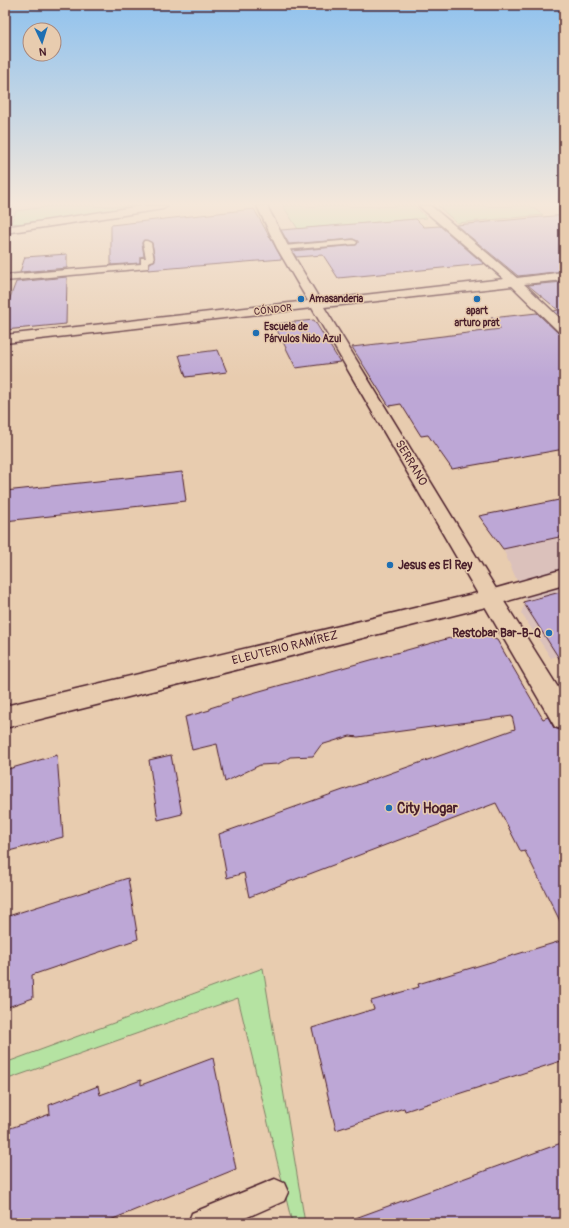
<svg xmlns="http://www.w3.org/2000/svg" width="569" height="1228" font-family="Pangolin,sans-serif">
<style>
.built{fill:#dbc1bb}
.green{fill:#b5e3a2;stroke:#808166}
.building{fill:#bda7d6;stroke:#4a1f2b}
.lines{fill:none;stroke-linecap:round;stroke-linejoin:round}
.service-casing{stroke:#4a1f2b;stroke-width:3}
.minor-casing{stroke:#4a1f2b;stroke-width:3}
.tertiary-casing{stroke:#4a1f2b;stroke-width:3}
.secondary-casing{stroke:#4a1f2b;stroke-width:3}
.service{fill:#e8ccaf;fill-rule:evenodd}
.minor{fill:#e8ccaf;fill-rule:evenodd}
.tertiary{fill:#e8ccaf;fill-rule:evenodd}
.secondary{fill:#e8ccaf;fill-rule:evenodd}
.poi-dot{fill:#1f6fb2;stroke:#e8ccaf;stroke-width:1.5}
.labels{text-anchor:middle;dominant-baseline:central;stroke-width:3;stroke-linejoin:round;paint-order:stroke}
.far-poi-label{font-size:10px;font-weight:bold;fill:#4a1f2b;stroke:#e8ccaf;text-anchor:start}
.far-street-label{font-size:10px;fill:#4a1f2b;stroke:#e8ccaf}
.street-label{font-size:12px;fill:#4a1f2b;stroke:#e8ccaf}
.poi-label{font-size:12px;font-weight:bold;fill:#4a1f2b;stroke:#e8ccaf;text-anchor:start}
.near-poi-label{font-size:14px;font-weight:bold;fill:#4a1f2b;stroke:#e8ccaf;text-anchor:start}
</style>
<rect width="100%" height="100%" fill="#e8ccaf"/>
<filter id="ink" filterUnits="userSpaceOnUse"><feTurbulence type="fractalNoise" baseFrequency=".025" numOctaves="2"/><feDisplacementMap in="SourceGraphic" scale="8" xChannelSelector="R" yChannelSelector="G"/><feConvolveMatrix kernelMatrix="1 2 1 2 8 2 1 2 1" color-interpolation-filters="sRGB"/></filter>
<g filter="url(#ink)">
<polygon class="built" points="564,536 564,666 557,656 551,658 521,613 526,601 503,549"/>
<g class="green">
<polygon points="53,206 144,206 20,224 11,223 16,211"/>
<polygon points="283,206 415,206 427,218 298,229"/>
<polygon points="438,206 530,206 543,215 457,223"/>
<polygon points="263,968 305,1223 292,1223 238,998 5,1080 5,1063"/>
</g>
<g class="building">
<polygon points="254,209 282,259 148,270 150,263 155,260 152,243 144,240 142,243 144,256 140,257 140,263 111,265 111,225"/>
<polygon points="564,215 564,271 518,276 456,225"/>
<polygon points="416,219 424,227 440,226 484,264 338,278 323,255 296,257 292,251 356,245 358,243 358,241 353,239 289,244 281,230"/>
<polygon points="67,254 67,268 20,272 25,257"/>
<polygon points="67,277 66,324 5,330 5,311 16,282"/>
<polygon points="564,282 564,320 554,311 558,310 528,285"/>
<polygon points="537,313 558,333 564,334 564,449 452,469 428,435 421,436 401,404 389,406 352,347 501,329 491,318"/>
<polygon points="314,320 340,362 296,368 274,324"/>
<polygon points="218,350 227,372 186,377 179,355"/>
<polygon points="182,472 186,501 5,521 5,491"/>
<polygon points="564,499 564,536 503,549 479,516"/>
<polygon points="564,591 564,666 523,602"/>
<polygon points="475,631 497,640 543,719 548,717 554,728 564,731 564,929 525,851 521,852 496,803 249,897 244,873 227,878 219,834 515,729 512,716 358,737 350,736 321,745 313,756 290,757 278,764 260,765 225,782 217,744 192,750 185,717 210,710 210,708 232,701 231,699"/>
<polygon points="57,755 63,837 5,852 5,770"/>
<polygon points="171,755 182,814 158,820 149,760"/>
<polygon points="128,878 138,939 32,975 33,998 5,1008 5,917"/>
<polygon points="564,940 564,1060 405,1111 404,1108 336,1130 312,1028 374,1009 371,1001 419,987 418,984"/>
<polygon points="213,1058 236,1169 103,1223 5,1223 5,1130 50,1114 49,1105 98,1086 100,1095 141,1080 141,1085"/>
<polygon points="564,1142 564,1223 350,1223 350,1220"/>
</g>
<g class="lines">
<defs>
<g id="service">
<polygon points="353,240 357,242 356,244 283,250 279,248 283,246"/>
<polygon points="144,241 147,241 151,243 154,260 148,262 148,268 5,281 5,275 141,264 141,258 146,258 143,243"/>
<polygon points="275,1179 284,1183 288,1192 284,1201 234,1223 188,1223 192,1213"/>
</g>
<polygon id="minor" points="257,206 267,206 289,248 320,300 504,279 419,206 431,206 517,278 564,272 564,280 524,284 564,322 564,333 559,332 512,286 324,307 498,592 564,697 564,730 555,727 312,308 5,343 5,335 308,301 277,248"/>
<polygon id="tertiary" points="564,569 564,585 490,606 5,728 5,706 490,590"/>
<g id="secondary">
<polygon points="5,206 11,206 9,212 5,213"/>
<polygon points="141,206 168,206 163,209 5,233 5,227"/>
</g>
</defs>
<use href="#service" class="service-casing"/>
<use href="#minor" class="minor-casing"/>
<use href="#tertiary" class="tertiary-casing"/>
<use href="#secondary" class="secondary-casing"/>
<use href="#service" class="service"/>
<use href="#minor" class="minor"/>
<use href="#tertiary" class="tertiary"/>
<use href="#secondary" class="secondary"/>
</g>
</g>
<linearGradient id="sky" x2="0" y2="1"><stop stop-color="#90c2ee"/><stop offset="0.54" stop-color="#f5e8db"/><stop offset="1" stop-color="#f5e8db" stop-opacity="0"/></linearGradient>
<rect width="569" height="378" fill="url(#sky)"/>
<g class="poi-dot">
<circle cx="301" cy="299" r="4"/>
<circle cx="477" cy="299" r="4"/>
<circle cx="256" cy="333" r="4"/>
<circle cx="390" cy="565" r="4"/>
<circle cx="549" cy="633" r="4"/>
<circle cx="389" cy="808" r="4"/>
</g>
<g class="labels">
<g class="far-poi-label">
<text x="309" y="299">Amasanderia</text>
<text x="477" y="311" text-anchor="middle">apart<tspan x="477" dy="12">arturo prat</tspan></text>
<text x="264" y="327">Escuela de<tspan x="264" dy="12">Párvulos Nido Azul</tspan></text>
</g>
<g class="far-street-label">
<text transform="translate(273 310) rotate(-6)">CÓNDOR</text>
</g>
<g class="street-label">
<text transform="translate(411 463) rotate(59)">SERRANO</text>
<text transform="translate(285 648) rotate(-14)">ELEUTERIO RAMÍREZ</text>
</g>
<g class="poi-label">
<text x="398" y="565">Jesus es El Rey</text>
<text x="541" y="633" text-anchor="end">Restobar Bar-B-Q</text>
</g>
<g class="near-poi-label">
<text x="397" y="808">City Hogar</text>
</g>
</g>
<rect width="569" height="1228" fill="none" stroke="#e8ccaf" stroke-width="20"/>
<rect x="10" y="10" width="549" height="1208" fill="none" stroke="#4a1f2b" stroke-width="1.5" filter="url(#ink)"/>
<g transform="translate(42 42) rotate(176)"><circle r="19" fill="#e8ccaf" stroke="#a9877a"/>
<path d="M0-3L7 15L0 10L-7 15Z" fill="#1f6fb2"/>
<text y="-6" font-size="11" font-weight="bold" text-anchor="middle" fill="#4a1f2b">N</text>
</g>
</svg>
